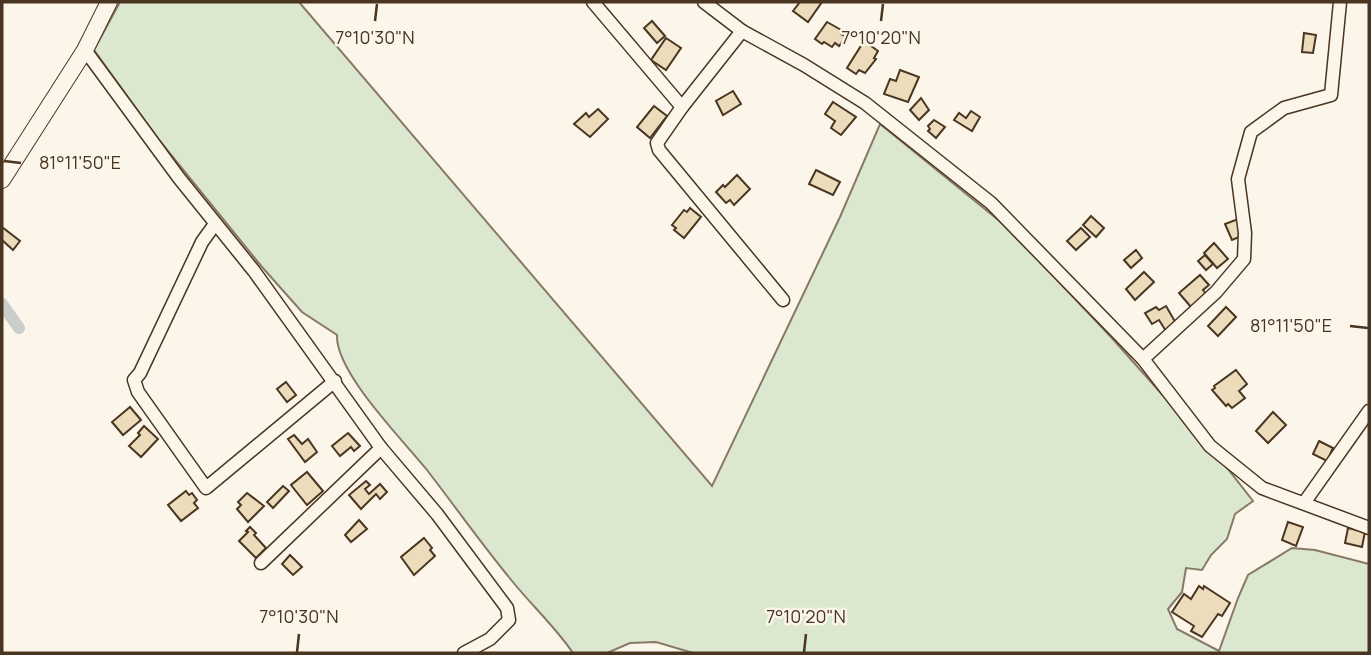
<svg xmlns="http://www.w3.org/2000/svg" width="1371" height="655" font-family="Manrope,sans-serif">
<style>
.green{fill:#dce7d0;stroke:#887966;stroke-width:2}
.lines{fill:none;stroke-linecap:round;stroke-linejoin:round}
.canal{stroke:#c9cecd;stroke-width:12}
.building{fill:#ecdcbc;stroke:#4a3520;stroke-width:2}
.minor-casing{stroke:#4a3520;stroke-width:15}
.major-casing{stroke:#4a3520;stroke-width:18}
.minor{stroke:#fbf6e9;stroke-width:12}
.major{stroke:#fbf6e9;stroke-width:16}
.ticks{fill:none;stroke:#4a3520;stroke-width:2.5}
.ticks-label{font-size:18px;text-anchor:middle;fill:#4a3520;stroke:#fbf6e9;stroke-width:5;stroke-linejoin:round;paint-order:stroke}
</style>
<rect width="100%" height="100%" fill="#fbf6e9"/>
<path class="green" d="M120,2H299L712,486L840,217L880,124L1007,227L1111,337L1224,464L1253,501L1235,514L1227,539L1211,555L1202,570L1186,568L1182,592L1168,609L1177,629L1219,651L1238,598L1248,575L1292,548L1315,550L1369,564V653H693L656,642L630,643L607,653H573C554,625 529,603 508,576C480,542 454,505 427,470C403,440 335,372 337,335L302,312L262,267L159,140L94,50Z"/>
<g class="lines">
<polyline class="canal" points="2,304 19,328"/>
</g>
<g class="building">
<polygon points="800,2 822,2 808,22 793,11"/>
<polygon points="652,21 665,36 657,43 644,28"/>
<polygon points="827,22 843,31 841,34 846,37 839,46 835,43 832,47 824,42 822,44 815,39"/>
<polygon points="1304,33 1316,35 1313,53 1302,52"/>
<polygon points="666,38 681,48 666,70 651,60"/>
<polygon points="864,41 878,51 874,58 876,59 865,73 859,70 856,74 847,68"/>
<polygon points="900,70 919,77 908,102 884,94 890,79 896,81"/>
<polygon points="733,91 741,104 723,115 716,101"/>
<polygon points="921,98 929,110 919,120 910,110"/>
<polygon points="833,102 856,117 841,135 831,128 835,121 825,114"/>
<polygon points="654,106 667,116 650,138 637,127"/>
<polygon points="598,109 608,119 590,137 574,124 586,113 589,117"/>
<polygon points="971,111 980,117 972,131 954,120 959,113 966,118"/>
<polygon points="934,120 945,127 936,138 928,131 930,129 928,126"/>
<polygon points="816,170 840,182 833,195 809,184"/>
<polygon points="737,175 750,189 734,205 730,200 726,203 716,192 723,185 725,187"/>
<polygon points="690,208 701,217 684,238 674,230 676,228 672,225 684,210 687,212"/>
<polygon points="1091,216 1104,228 1096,237 1083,225"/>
<polygon points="1238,219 1244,235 1232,240 1225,224"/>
<polygon points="2,227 20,241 13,250 2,240"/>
<polygon points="1081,228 1090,237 1076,250 1067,241"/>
<polygon points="1214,243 1228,259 1217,268 1204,253"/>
<polygon points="1136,250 1142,258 1131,268 1124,260"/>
<polygon points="1205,255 1213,264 1206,270 1198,261"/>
<polygon points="1144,272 1154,282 1135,300 1126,289"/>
<polygon points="1200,275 1209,285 1203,290 1206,294 1191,307 1179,293"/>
<polygon points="1166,306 1177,325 1166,331 1159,320 1152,324 1145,313 1156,307 1159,310"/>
<polygon points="1226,307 1236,317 1218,336 1208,326"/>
<polygon points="1236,370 1247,384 1239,391 1245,398 1232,408 1228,404 1226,406 1212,390 1215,388 1214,386"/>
<polygon points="286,382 296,395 287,402 277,389"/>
<polygon points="130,407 141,420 123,435 112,422"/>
<polygon points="1273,412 1286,425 1268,443 1256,431"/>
<polygon points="144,426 158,439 141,457 129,446 140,435 138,433"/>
<polygon points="348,433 360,446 354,451 351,447 340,456 332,446"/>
<polygon points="294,435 302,444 308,439 317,452 305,462 288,439"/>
<polygon points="1319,441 1333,448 1327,461 1313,454"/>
<polygon points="307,472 323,491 307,505 291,485"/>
<polygon points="366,481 370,485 365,489 369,494 380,484 387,492 380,499 376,494 361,509 349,495"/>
<polygon points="283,486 289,491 273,508 267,502"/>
<polygon points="186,491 189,495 192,493 197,500 194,503 198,508 181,521 168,505"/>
<polygon points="247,493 264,506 248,522 237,509 241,505 238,502"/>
<polygon points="359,520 367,529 351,542 345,535"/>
<polygon points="1288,522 1303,527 1296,546 1282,540"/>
<polygon points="250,527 256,533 254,535 266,548 256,558 239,541 248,532 246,531"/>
<polygon points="1348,528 1365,532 1362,547 1345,543"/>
<polygon points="424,538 432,548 430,550 435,556 414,575 401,557"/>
<polygon points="290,555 302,567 293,575 282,564"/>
<polygon points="1199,586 1203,589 1204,586 1230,603 1222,616 1218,614 1202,637 1191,631 1194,626 1172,612 1184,594 1191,599"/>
</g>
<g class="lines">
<defs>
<g id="minor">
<polyline points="593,2 682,107 742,31"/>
<polyline points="704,2 742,31 804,65 865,103 991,203 1143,359 1210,446 1262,488 1369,528"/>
<polyline points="85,50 179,178 254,271 381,448 437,514 507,608 509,620 490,639 464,653"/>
<polyline points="682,107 657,143 659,150 783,300"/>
<polyline points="215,224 202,242 140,373 134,380 138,392 206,488 335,381"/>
<polyline points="1143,359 1216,292 1244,259 1245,233 1238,179 1251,132 1284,108 1331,95 1340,2"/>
<polyline points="1304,503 1369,411"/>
<polyline points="261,563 381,448"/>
</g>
<polyline id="major" points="2,180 85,50 109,2"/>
</defs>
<use href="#minor" class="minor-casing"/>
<use href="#major" class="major-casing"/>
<use href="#minor" class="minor"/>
<use href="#major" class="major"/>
</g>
<path class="ticks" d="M375,21L377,4M881,21L883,4M4,161L21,163M1350,326L1368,328M297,652L299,634M804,652L806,634"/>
<g class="ticks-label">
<text x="375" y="44">7°10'30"N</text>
<text x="881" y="44">7°10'20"N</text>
<text x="80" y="169">81°11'50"E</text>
<text x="1291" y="332">81°11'50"E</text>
<text x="299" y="623">7°10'30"N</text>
<text x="806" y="623">7°10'20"N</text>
</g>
<rect width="1371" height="655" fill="none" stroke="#4a3520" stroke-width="7"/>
</svg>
